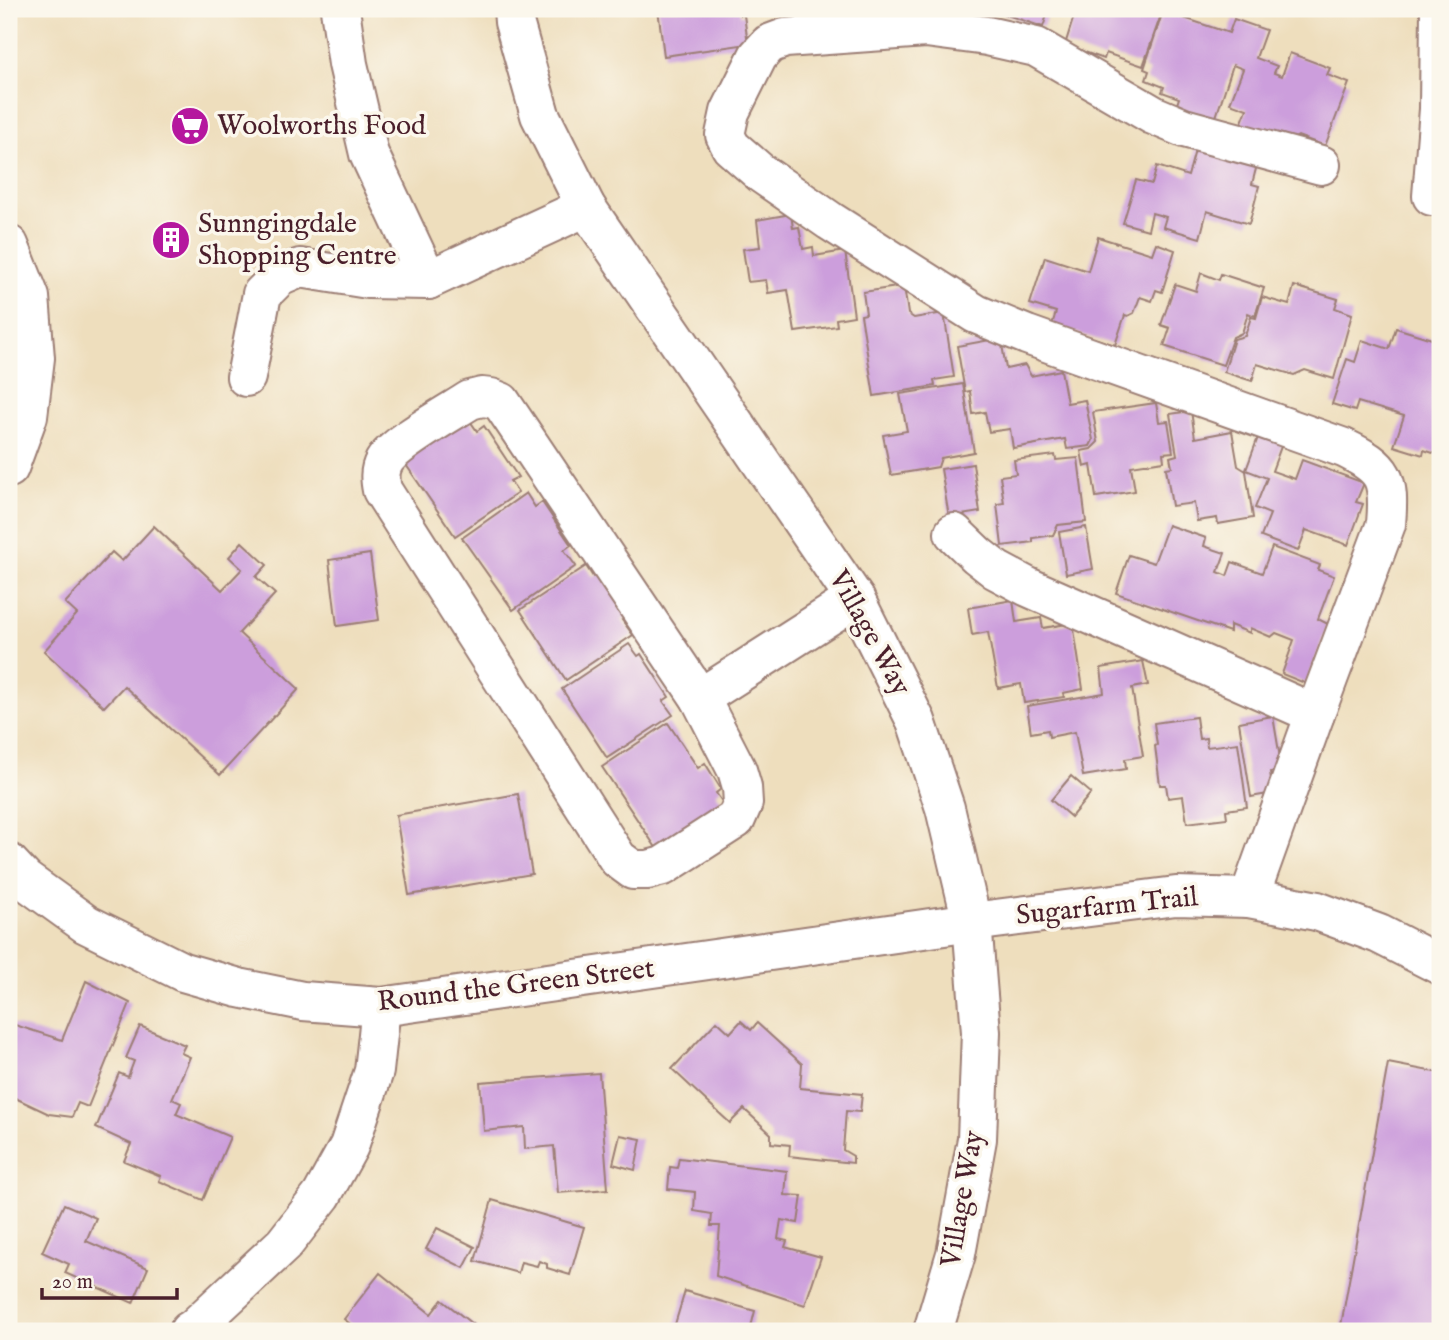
<svg xmlns="http://www.w3.org/2000/svg" width="1449" height="1340" font-family="'IM FELL English',serif">
<style>
.building{fill:#cc9edc}
.lines{fill:none;stroke-linecap:round;stroke-linejoin:round}
.minor-casing{stroke:#9c7e74;stroke-width:42}
.minor{stroke:#fff;stroke-width:38}
.labels{text-anchor:middle;dominant-baseline:central;stroke-width:7;stroke-linejoin:round;paint-order:stroke}
.poi-label{font-size:28px;fill:#4a1f2b;stroke:#fbf7ec;text-anchor:start}
.street-label{font-size:28px;fill:#4a1f2b;stroke:#fbf7ec}
</style>
<rect width="100%" height="100%" fill="#fbf7ec"/>
<filter id="ink" filterUnits="userSpaceOnUse"><feTurbulence type="fractalNoise" baseFrequency=".0143" numOctaves="2"/><feDisplacementMap in="SourceGraphic" scale="14" xChannelSelector="R" yChannelSelector="G"/><feConvolveMatrix kernelMatrix="1 2 1 2 8 2 1 2 1" color-interpolation-filters="sRGB"/></filter>
<filter id="wash" filterUnits="userSpaceOnUse"><feTurbulence type="fractalNoise" baseFrequency=".00686" numOctaves="4" result="noise"/><feDisplacementMap in="SourceGraphic" scale="28" xChannelSelector="R" yChannelSelector="G"/><feGaussianBlur stdDeviation="1.57" result="paint"/><feColorMatrix in="noise" values="0 0 0 0 0 0 0 0 0 0 0 0 0 0 0 0 0 1.4 0 .05"/><feComposite in="paint" operator="in"/></filter>
<g filter="url(#wash)">
<rect width="100%" height="100%" fill="#eedebd"/>
<g id="blocks">
<g class="building">
<polygon points="658,9 740,9 740,15 744,15 748,44 664,56"/>
<polygon points="819,9 868,9 868,10 820,18"/>
<polygon points="1005,9 1049,9 1043,27 1004,14"/>
<polygon points="1082,9 1163,9 1143,66 1106,53 1104,59 1065,45 1074,16 1079,18"/>
<polygon points="1163,11 1229,33 1234,19 1266,30 1256,58 1277,66 1274,73 1282,76 1290,53 1330,68 1327,75 1349,83 1325,146 1298,136 1288,142 1239,130 1247,109 1230,103 1243,69 1233,65 1215,120 1176,107 1179,98 1162,92 1164,87 1146,80 1149,71 1144,69"/>
<polygon points="1197,143 1258,161 1252,184 1259,186 1249,224 1207,211 1200,238 1163,227 1166,217 1152,213 1148,230 1123,223 1136,180 1152,184 1157,166 1188,176"/>
<polygon points="791,214 793,228 799,227 803,249 813,247 814,256 845,251 854,316 836,319 837,326 795,332 788,290 768,293 766,280 748,282 743,249 760,247 757,220"/>
<polygon points="1098,237 1152,254 1156,243 1175,250 1162,292 1156,290 1152,301 1140,297 1134,313 1128,316 1125,315 1115,345 1052,325 1056,312 1030,304 1045,257 1088,271"/>
<polygon points="1201,273 1219,280 1221,274 1264,288 1255,316 1248,313 1242,333 1233,337 1223,365 1164,346 1170,328 1161,325 1175,284 1196,291"/>
<polygon points="904,286 908,314 914,318 944,313 954,377 934,380 935,386 874,396 861,315 866,314 863,292"/>
<polygon points="1294,286 1338,299 1335,308 1352,314 1334,379 1305,370 1294,375 1257,364 1252,381 1224,372 1234,339 1245,336 1251,317 1256,318 1262,297 1289,305"/>
<polygon points="1396,328 1435,340 1433,348 1440,351 1440,400 1435,417 1440,419 1440,441 1436,454 1424,450 1423,455 1394,446 1404,416 1358,402 1355,411 1332,404 1347,359 1355,362 1362,340 1389,349"/>
<polygon points="1001,338 1006,369 1025,365 1031,376 1061,370 1067,403 1085,400 1093,440 1090,446 1067,449 1065,439 1013,448 1010,429 989,432 985,412 973,414 970,391 965,392 957,346"/>
<polygon points="963,384 974,452 941,458 938,467 891,475 883,435 907,431 900,394"/>
<polygon points="1156,403 1159,422 1168,421 1173,452 1163,453 1164,461 1131,466 1135,491 1096,497 1091,465 1084,467 1081,451 1091,449 1098,442 1093,412"/>
<polygon points="1191,411 1195,438 1232,431 1238,466 1246,471 1253,518 1218,524 1217,518 1197,521 1194,503 1172,506 1166,468 1172,467 1170,457 1177,455 1170,414"/>
<polygon points="466,415 477,431 484,426 518,477 510,481 518,493 455,536 402,459"/>
<polygon points="1260,432 1283,441 1272,471 1295,479 1302,460 1364,483 1356,502 1363,504 1348,545 1306,530 1298,551 1261,537 1270,514 1255,508 1267,478 1246,470"/>
<polygon points="1055,455 1056,460 1078,458 1086,522 1058,525 1053,535 1033,538 1033,542 1002,546 997,504 1004,503 1000,476 1016,474 1014,460"/>
<polygon points="973,464 980,512 949,517 941,469"/>
<polygon points="526,493 535,507 542,502 571,545 564,550 576,566 513,610 462,538"/>
<polygon points="1168,525 1206,538 1204,546 1225,553 1218,572 1227,576 1232,562 1262,573 1272,547 1320,565 1318,570 1334,576 1318,619 1328,624 1307,684 1282,674 1294,640 1276,633 1271,637 1250,628 1250,633 1230,625 1230,632 1116,593 1129,555 1154,563"/>
<polygon points="154,526 222,590 242,569 229,557 242,542 267,565 256,577 275,594 239,633 299,689 220,775 124,686 104,707 44,651 77,614 65,603 112,552 122,561"/>
<polygon points="1086,527 1093,569 1066,574 1059,532"/>
<polygon points="370,554 379,620 337,626 329,560"/>
<polygon points="586,566 593,577 601,572 630,616 622,620 633,635 566,680 520,610"/>
<polygon points="1013,600 1016,622 1041,618 1043,628 1073,623 1083,689 1063,693 1064,697 1024,703 1021,684 998,688 988,632 972,635 968,608"/>
<polygon points="629,644 638,656 641,654 669,697 663,701 673,715 607,758 562,689"/>
<polygon points="1143,661 1148,685 1132,688 1143,756 1125,759 1126,769 1083,776 1075,732 1049,737 1048,730 1031,733 1027,706 1104,693 1101,668"/>
<polygon points="1273,716 1282,770 1270,772 1273,793 1251,797 1239,722"/>
<polygon points="1196,717 1199,739 1206,738 1207,747 1238,743 1247,807 1226,810 1227,818 1187,823 1183,796 1168,798 1166,785 1160,785 1155,746 1157,745 1154,723"/>
<polygon points="668,723 698,768 705,763 721,789 716,793 728,810 661,855 602,767"/>
<polygon points="1071,776 1091,793 1071,817 1051,800"/>
<polygon points="518,794 532,874 409,895 396,815"/>
<polygon points="86,981 130,1003 88,1107 78,1103 72,1117 49,1114 9,1095 9,1023 62,1040"/>
<polygon points="717,1021 730,1033 741,1021 751,1030 757,1023 802,1064 800,1088 862,1094 860,1112 846,1111 843,1150 853,1156 853,1163 789,1156 790,1145 771,1143 771,1134 744,1109 730,1123 672,1069"/>
<polygon points="140,1026 185,1045 181,1053 190,1057 172,1099 181,1103 176,1114 230,1137 203,1200 159,1181 161,1176 124,1161 131,1144 96,1128 119,1073 128,1077 134,1061 126,1058"/>
<polygon points="1388,1063 1440,1073 1440,1331 1340,1331"/>
<polygon points="599,1073 608,1189 558,1193 554,1146 525,1149 524,1127 484,1131 480,1082"/>
<polygon points="620,1135 641,1139 635,1170 613,1164"/>
<polygon points="679,1158 787,1171 785,1195 802,1196 798,1223 781,1220 778,1239 787,1241 785,1247 821,1257 805,1305 716,1276 720,1226 711,1226 712,1214 694,1211 695,1192 668,1189 670,1167 677,1168"/>
<polygon points="492,1200 584,1227 570,1275 547,1268 547,1264 539,1261 537,1266 521,1262 518,1273 475,1261"/>
<polygon points="64,1204 96,1218 86,1241 148,1268 133,1303 65,1273 69,1264 42,1252"/>
<polygon points="437,1228 475,1247 464,1268 426,1249"/>
<polygon points="380,1273 431,1314 442,1300 481,1331 359,1331 344,1319"/>
<polygon points="685,1291 755,1311 750,1331 673,1331"/>
</g>
</g>
</g>
<g filter="url(#ink)">
<use href="#blocks" fill-opacity="0" stroke="#9c7e74" stroke-width="2"/>
<g class="lines">
<defs>
<g id="minor">
<polyline points="340,9 348,64 369,154 428,280"/>
<polyline points="513,9 514,22 540,115 586,207 855,599 916,721 945,808 972,922 981,1032 977,1139 956,1254 933,1331"/>
<polyline points="1440,9 1439,109 1432,196 1440,196"/>
<polyline points="9,245 30,297 35,358 28,416 9,468"/>
<polyline points="246,377 262,294 279,277 300,268 368,279 428,280 586,207"/>
<path d="M482,397L491,398L501,402L700,698L737,770L742,787L743,803L736,819L663,866L648,870H633L618,859L382,490C380,480 379,471 384,462C394,444 450,413 470,400Z"/>
<polyline points="954,533 977,555 996,570 1028,587 1315,714 1249,898"/>
<polyline points="700,698 855,599"/>
<path d="M1315,714L1386,524C1390,478 1385,468 1344,448L1027,335L976,314L830,221L762,174L731,147L725,135L730,112L758,56L769,44L785,38L926,28L987,36L1036,47L1153,115L1184,128L1321,165"/>
<polyline points="9,863 25,880 86,924 183,972 239,988 303,1001 381,1007 972,922 1176,896 1249,898 1317,911 1379,934 1440,965"/>
<polyline points="189,1331 194,1328 284,1244 322,1195 349,1146 374,1071 381,1007"/>
</g>
</defs>
<use href="#minor" class="minor-casing"/>
<use href="#minor" class="minor"/>
</g>
</g>
<defs>
<symbol id="supermarket-disc" viewBox="-11 -11 22 22"><circle r="9.5" fill="#b5179e" stroke="#fbf7ec"/><path d="M-6-5.5h2.5l.6 2H6L4.5 2H-2.5L-4.4-4H-6ZM-1.5 3.2a1.3 1.3 0 1 0 .1 0ZM3 3.2a1.3 1.3 0 1 0 .1 0Z" fill="#fff"/></symbol>
<symbol id="building-disc" viewBox="-11 -11 22 22"><circle r="9.5" fill="#b5179e" stroke="#fbf7ec"/><path d="M-4-6H4V6H1V3H-1V6H-4ZM-2.5-4.3h1.7v1.8h-1.7ZM.8-4.3h1.7v1.8H.8ZM-2.5-1h1.7V.8h-1.7ZM.8-1h1.7V.8H.8Z" fill="#fff"/></symbol>
</defs>
<g fill-rule="evenodd">
<use href="#supermarket-disc" x="168" y="104" width="44" height="44"/>
<use href="#building-disc" x="149" y="218" width="44" height="44"/>
</g>
<g class="labels">
<g class="poi-label">
<text x="217" y="126">Woolworths Food</text>
<text x="198" y="224">Sunngingdale<tspan x="198" dy="32">Shopping Centre</tspan></text>
</g>
<g class="street-label">
<text transform="translate(869 633) rotate(61)">Village Way</text>
<text transform="translate(1107 907) rotate(-6)">Sugarfarm Trail</text>
<text transform="translate(516 986) rotate(-7)">Round the Green Street</text>
<text transform="translate(963 1199) rotate(-80)">Village Way</text>
</g>
</g>
<rect width="1449" height="1340" fill="none" stroke="#fbf7ec" stroke-width="35"/>
<path d="M42 1288v10h135v-10" fill="none" stroke="#4a1f2b" stroke-width="3.5"/>
<text x="52" y="1288" font-size="21" fill="#4a1f2b" stroke="#fbf7ec" stroke-width="5" paint-order="stroke">20 m</text>
</svg>
